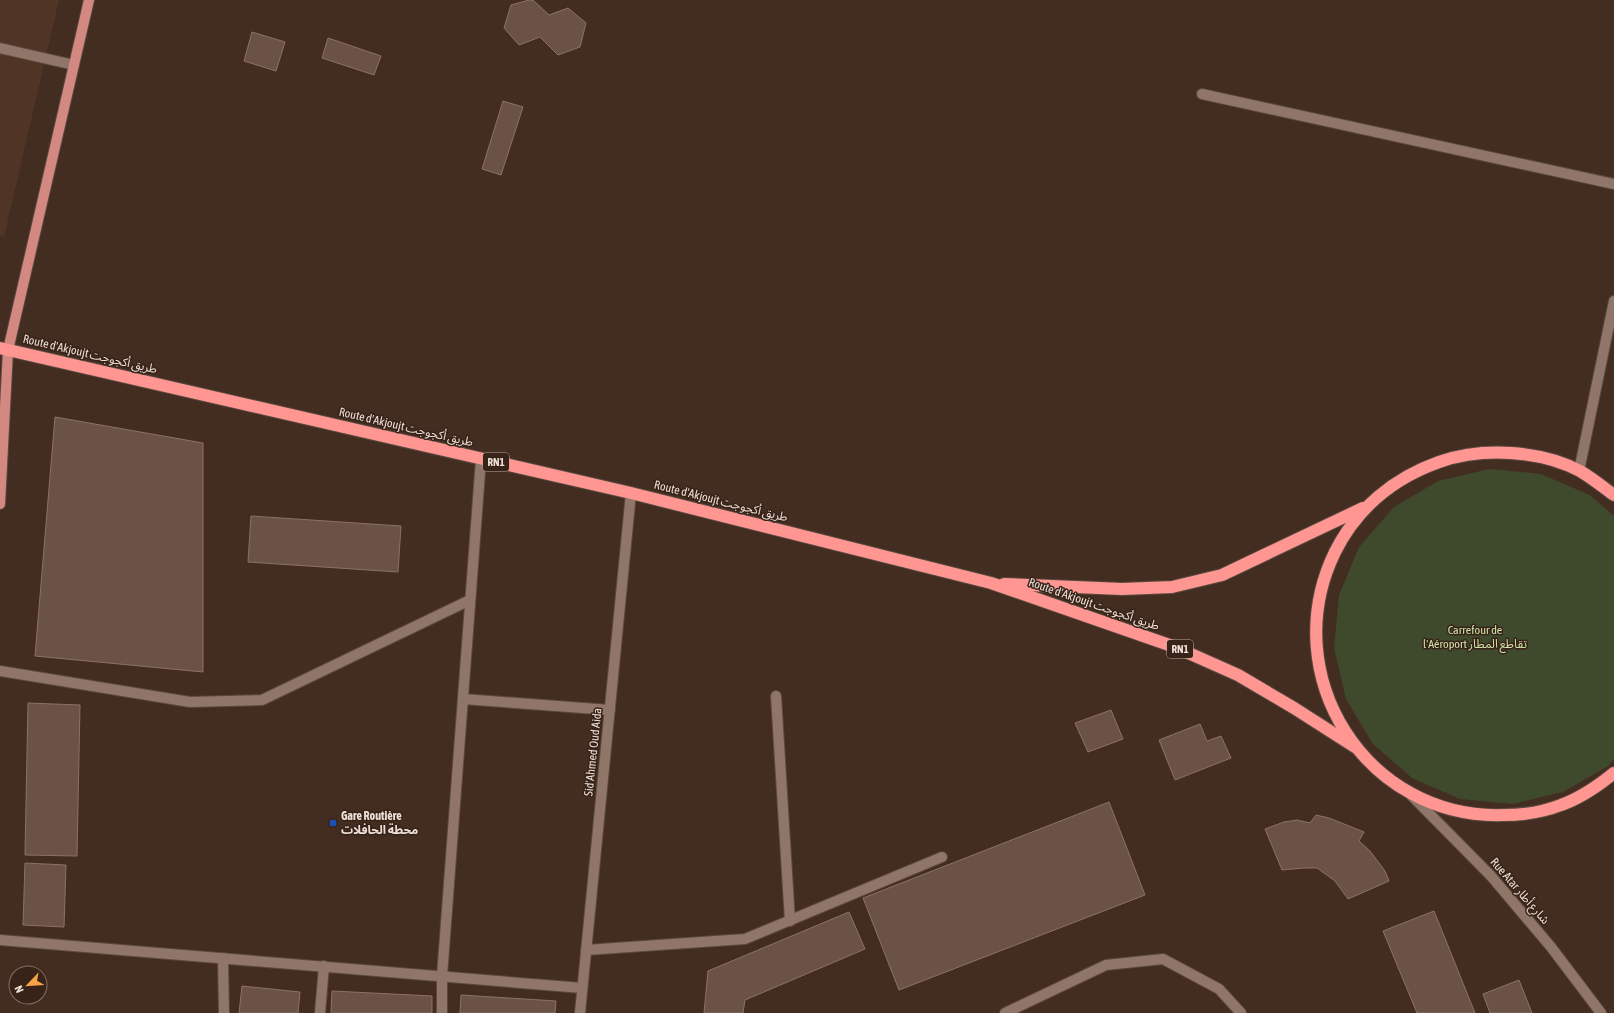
<svg xmlns="http://www.w3.org/2000/svg" width="1614" height="1013" font-family="'Asap Condensed','Noto Sans Arabic',sans-serif">
<style>
.built{fill:#503425}
.green{fill:#3f492c}
.building{fill:#6a5346;stroke:#8c7265}
.lines{fill:none;stroke-linecap:round;stroke-linejoin:round}
.minor-casing{stroke:#5b4a3f;stroke-width:12}
.major-casing{stroke:#5b4a3f;stroke-width:12}
.highway-casing{stroke:#5b4a3f;stroke-width:14}
.minor{stroke:#907669;stroke-width:10}
.major{stroke:#d38982;stroke-width:10}
.highway{stroke:#ff9692;stroke-width:12}
.transit-dot{fill:#1a4fb4;stroke:#382318;stroke-width:1.5}
.labels{text-anchor:middle;dominant-baseline:central;stroke-width:3;stroke-linejoin:round;paint-order:stroke}
.shield{fill:#382318;stroke:#b7a79e;stroke-width:1}
.shield-label{font-size:11px;font-weight:bold;fill:#eddfd7}
.street-label{font-size:12px;fill:#eddfd7;stroke:#382318}
.park-label{font-size:12px;fill:#cee3a9;stroke:#382318}
.poi-label{font-size:12px;font-weight:bold;fill:#eddfd7;stroke:#382318;text-anchor:start}
</style>
<rect width="100%" height="100%" fill="#432d21"/>
<polygon class="built" points="0,0 59,0 4,237 0,236"/>
<polygon class="green" points="1489,469 1541,474 1590,495 1614,516 1614,759 1608,766 1563,792 1512,804 1460,799 1412,778 1373,744 1346,699 1334,648 1339,595 1359,547 1394,507 1438,481"/>
<g class="building">
<polygon points="529,0 533,0 549,15 568,8 586,23 580,47 558,55 540,37 519,45 504,28 511,5"/>
<polygon points="252,32 285,42 276,71 244,61"/>
<polygon points="328,38 381,56 374,75 322,58"/>
<polygon points="503,101 523,107 501,175 482,169"/>
<polygon points="55,417 203,443 203,672 35,656"/>
<polygon points="251,516 401,526 398,572 248,562"/>
<polygon points="28,703 80,705 77,856 25,855"/>
<polygon points="1111,710 1123,739 1088,752 1075,723"/>
<polygon points="1200,724 1207,741 1221,736 1231,758 1175,780 1159,740"/>
<polygon points="1109,802 1145,895 899,990 863,898"/>
<polygon points="1316,815 1329,818 1364,832 1359,841 1370,851 1385,871 1389,881 1348,899 1335,881 1317,868 1304,868 1282,870 1265,829 1284,822 1297,820 1310,823"/>
<polygon points="25,863 66,865 64,927 23,925"/>
<polygon points="1434,911 1475,1013 1417,1013 1383,931"/>
<polygon points="849,912 865,949 745,1000 743,1013 704,1013 708,971"/>
<polygon points="1519,980 1532,1013 1490,1013 1483,994"/>
<polygon points="242,986 300,992 298,1013 239,1013"/>
<polygon points="332,991 432,996 432,1013 331,1013"/>
<polygon points="461,995 556,1001 555,1013 460,1013"/>
</g>
<g class="lines">
<defs>
<g id="minor">
<polyline points="0,48 74,65"/>
<polyline points="1202,94 1614,184"/>
<polyline points="1579,471 1614,301"/>
<polyline points="0,671 190,702 262,700 470,600"/>
<polyline points="776,696 790,921"/>
<polyline points="463,699 610,710"/>
<polyline points="1411,795 1491,876 1551,947 1601,1013"/>
<polyline points="0,940 582,988"/>
<polyline points="586,950 745,939 942,857"/>
<polyline points="223,958 224,1013"/>
<polyline points="320,1013 324,966"/>
<polyline points="442,1013 442,976 481,459"/>
<polyline points="580,1013 631,493"/>
<polyline points="1005,1013 1106,965 1163,959 1219,989 1241,1013"/>
</g>
<polyline id="major" points="0,504 8,350 89,0"/>
<g id="highway">
<polyline points="0,348 631,493 991,583 1175,647 1238,675 1294,708 1355,747"/>
<path d="M1614,495C1603,487 1592,478 1580,471C1540,450 1482,447 1439,462C1394,478 1357,508 1335,552C1275,675 1366,820 1504,815C1523,815 1543,812 1561,805C1581,798 1598,786 1614,773"/>
<polyline points="1004,584 1122,589 1172,587 1222,575 1363,508"/>
</g>
</defs>
<use href="#minor" class="minor-casing"/>
<use href="#major" class="major-casing"/>
<use href="#highway" class="highway-casing"/>
<use href="#minor" class="minor"/>
<use href="#major" class="major"/>
<use href="#highway" class="highway"/>
</g>
<rect class="transit-dot" x="329" y="819" width="8" height="8" rx="2"/>
<g class="labels">
<g class="shield">
<rect x="483" y="453" width="26" height="18" rx="3"/>
<rect x="1167" y="640" width="26" height="18" rx="3"/>
</g>
<g class="shield-label">
<text x="496" y="462">RN1</text>
<text x="1180" y="649">RN1</text>
</g>
<g class="street-label">
<text transform="translate(90 354) rotate(13)">Route d'Akjoujt طريق أكجوجت</text>
<text transform="translate(406 427) rotate(13)">Route d'Akjoujt طريق أكجوجت</text>
<text transform="translate(721 501) rotate(14)">Route d'Akjoujt طريق أكجوجت</text>
<text transform="translate(1094 604) rotate(19)">Route d'Akjoujt طريق أكجوجت</text>
<text transform="translate(593 752) rotate(-84)">Sid'Ahmed Oud Aida</text>
<text transform="translate(1520 891) rotate(49)">Rue Atar شارع أطار</text>
</g>
<g class="park-label">
<text x="1475" y="630">Carrefour de<tspan x="1475" dy="14">l'Aéroport تقاطع المطار</tspan></text>
</g>
<g class="poi-label">
<text x="341" y="816">Gare Routière<tspan x="341" dy="14">محطة الحافلات</tspan></text>
</g>
</g>
<g transform="translate(28 985) rotate(245)"><circle r="19" fill="#382318" stroke="#806e64"/>
<path d="M0-3L7 15L0 10L-7 15Z" fill="#f5a346"/>
<text y="-6" font-size="11" font-weight="bold" text-anchor="middle" fill="#eddfd7">N</text>
</g>
</svg>
